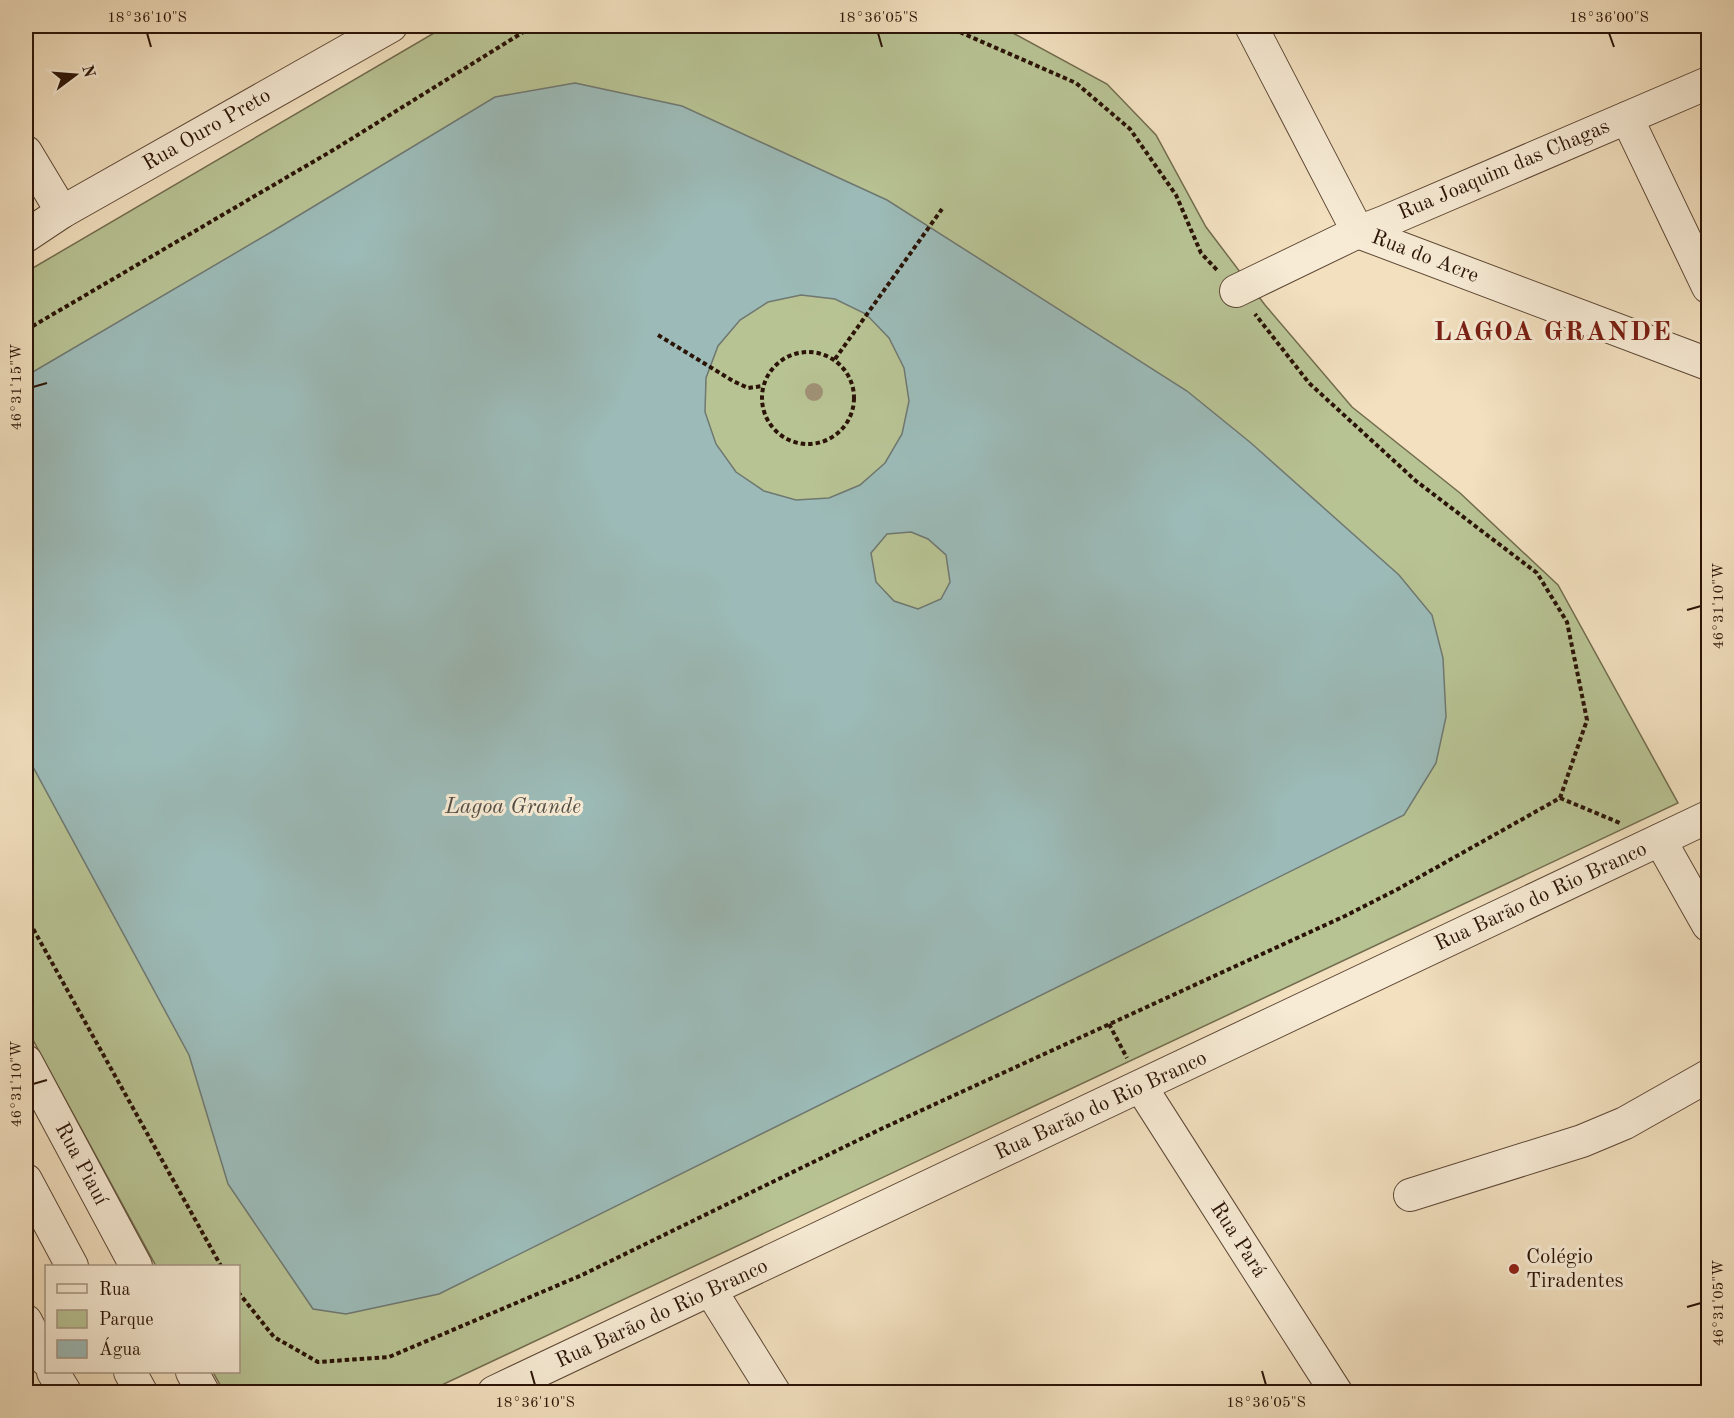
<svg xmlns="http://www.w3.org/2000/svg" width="1734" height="1418" font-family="'Old Standard TT',serif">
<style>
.green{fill:#b8c394;stroke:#726c4e;stroke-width:1.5}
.water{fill:#9cbbb8;stroke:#6f7871;stroke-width:1.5;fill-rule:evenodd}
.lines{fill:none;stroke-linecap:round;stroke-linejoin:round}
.minor-casing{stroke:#5d4735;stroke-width:34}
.path{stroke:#2b1407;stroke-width:4;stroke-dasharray:4.5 3;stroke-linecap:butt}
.minor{stroke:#f7ebd5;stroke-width:32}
.tree{fill:#a09175}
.ticks{fill:none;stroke:#2b1407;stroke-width:2}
.poi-dot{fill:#8f2418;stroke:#f7ebd5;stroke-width:2}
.labels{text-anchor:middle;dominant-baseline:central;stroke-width:6;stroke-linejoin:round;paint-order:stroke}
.street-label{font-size:21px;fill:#2b1407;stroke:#f7ebd5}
.poi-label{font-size:21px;fill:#2b1407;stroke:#f7ebd5;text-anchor:start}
.water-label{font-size:22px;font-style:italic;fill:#534e45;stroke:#f7ebd5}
.district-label{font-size:27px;font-weight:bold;letter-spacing:1.5px;fill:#7a1f14;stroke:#f7ebd5}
.neatline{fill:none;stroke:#2b1407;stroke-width:2}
.ticks-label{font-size:15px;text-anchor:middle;fill:#2b1407}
</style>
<rect width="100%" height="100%" fill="#f2e0bf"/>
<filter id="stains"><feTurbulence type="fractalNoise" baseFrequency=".00333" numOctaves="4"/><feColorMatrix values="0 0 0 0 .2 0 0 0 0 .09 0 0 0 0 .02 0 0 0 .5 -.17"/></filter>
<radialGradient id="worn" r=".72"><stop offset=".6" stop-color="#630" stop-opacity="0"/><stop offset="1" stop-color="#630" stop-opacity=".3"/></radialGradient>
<polygon class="green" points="446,26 989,26 1011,32 1107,84 1156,135 1206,227 1265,305 1352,407 1460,493 1558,585 1678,803 427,1392 224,1392 213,1372 238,1372 238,1266 156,1266 26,1027 26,272"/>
<path class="water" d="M575,83L682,106L887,200L1187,391L1251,443L1399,575L1432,615L1443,658L1446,717L1436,763L1404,815L439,1294L346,1314L313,1309L228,1184L189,1055L26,754V376L273,231L495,97ZM801,295L835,299L866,314L889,338L904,368L909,401L902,434L885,463L860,485L829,498L796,500L764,491L736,472L716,444L705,412L706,378L718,346L740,320L768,302ZM911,532L928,539L946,555L950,582L941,599L918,609L894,601L876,582L871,553L887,534Z"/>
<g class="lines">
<defs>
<g id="minor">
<polyline points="1251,26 1358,232 1708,364"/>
<polyline points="1627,118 1708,287"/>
<polyline points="26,152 62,212"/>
<polyline points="26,236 62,212 391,26"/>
<polyline points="1236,291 1358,232 1384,222 1708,83"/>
<polyline points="1660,840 1708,925"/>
<polyline points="26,1061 136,1266"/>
<polyline points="1141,1087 1336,1392"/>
<polyline points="26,1180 72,1266"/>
<polyline points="1410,1195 1582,1141 1625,1123 1708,1076"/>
<polyline points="711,1291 774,1392"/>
<polyline points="26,1321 46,1360"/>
<polyline points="53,1372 65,1392"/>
<polyline points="130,1372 141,1392"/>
<polyline points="192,1372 203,1392"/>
<polyline points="494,1392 1708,817"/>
</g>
</defs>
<use href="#minor" class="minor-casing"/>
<g class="path">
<polyline points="946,26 1076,83 1130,129 1176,195 1201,253 1217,270"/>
<polyline points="26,330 335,149 533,26"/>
<polyline points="658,335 733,381 748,388 763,386"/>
<circle cx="808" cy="398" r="46"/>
<polyline points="835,359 942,209"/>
<polyline points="1560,798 1620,823"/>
<polyline points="26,916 221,1266"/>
<polyline points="1109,1024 1127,1058"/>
<polyline points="238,1292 274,1337 318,1362 389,1357 582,1275 883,1128 1345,916 1398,889 1560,798 1587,720 1567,622 1537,573 1416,481 1309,383 1255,314"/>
</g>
<use href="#minor" class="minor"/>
</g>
<circle class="tree" cx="814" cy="392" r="9"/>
<path class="ticks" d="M147,33L151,47M878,33L882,47M1609,33L1614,47M33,387L47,383M1687,610L1701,606M33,1084L47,1080M1687,1307L1701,1303M531,1371L535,1385M1262,1371L1266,1385"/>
<circle class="poi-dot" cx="1514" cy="1269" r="6"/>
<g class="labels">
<g class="street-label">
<text transform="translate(207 130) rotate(-30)">Rua Ouro Preto</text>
<text transform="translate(1504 170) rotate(-23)">Rua Joaquim das Chagas</text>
<text transform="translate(1425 257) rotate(21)">Rua do Acre</text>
<text transform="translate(1541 897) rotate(-25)">Rua Barão do Rio Branco</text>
<text transform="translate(1101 1106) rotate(-25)">Rua Barão do Rio Branco</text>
<text transform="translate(81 1164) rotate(62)">Rua Piauí</text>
<text transform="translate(1238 1240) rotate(57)">Rua Pará</text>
<text transform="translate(662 1314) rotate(-25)">Rua Barão do Rio Branco</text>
</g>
<g class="poi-label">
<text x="1526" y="1257">Colégio<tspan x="1526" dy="24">Tiradentes</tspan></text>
</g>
<g class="water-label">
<text x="513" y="807">Lagoa Grande</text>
</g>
<g class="district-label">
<text x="1553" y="332">LAGOA GRANDE</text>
</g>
</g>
<rect width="1734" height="1418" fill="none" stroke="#f2e0bf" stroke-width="66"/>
<rect x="45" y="1265" width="195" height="108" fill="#f7ebd5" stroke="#a59583" stroke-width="1.5"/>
<rect x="57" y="1284" width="30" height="9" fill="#f7ebd5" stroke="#a59583" stroke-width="1.5"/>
<text x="99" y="1295" font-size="18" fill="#2b1407">Rua</text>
<rect x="57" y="1310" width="30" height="18" fill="#b8c394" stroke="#a59583" stroke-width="1.5"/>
<text x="99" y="1325" font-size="18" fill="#2b1407">Parque</text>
<rect x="57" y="1340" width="30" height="18" fill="#9cbbb8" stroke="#a59583" stroke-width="1.5"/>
<text x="99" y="1355" font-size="18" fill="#2b1407">Água</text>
<g transform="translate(75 75) rotate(74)" stroke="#f7ebd5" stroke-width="4.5" paint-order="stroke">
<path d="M0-4.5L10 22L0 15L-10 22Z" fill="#2b1407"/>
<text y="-9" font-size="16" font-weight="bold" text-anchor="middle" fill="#2b1407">N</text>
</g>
<rect x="33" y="33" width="1668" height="1352" class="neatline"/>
<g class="ticks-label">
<text x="147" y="22">18°36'10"S</text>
<text x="878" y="22">18°36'05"S</text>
<text x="1609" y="22">18°36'00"S</text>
<text transform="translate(16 387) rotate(-90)" y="5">46°31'15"W</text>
<text transform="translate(1718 606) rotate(-90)" y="5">46°31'10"W</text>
<text transform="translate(16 1084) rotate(-90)" y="5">46°31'10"W</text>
<text transform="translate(1718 1303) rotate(-90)" y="5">46°31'05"W</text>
<text x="535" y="1407">18°36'10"S</text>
<text x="1266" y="1407">18°36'05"S</text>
</g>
<rect width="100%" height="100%" filter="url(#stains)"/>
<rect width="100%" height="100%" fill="url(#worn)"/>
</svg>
